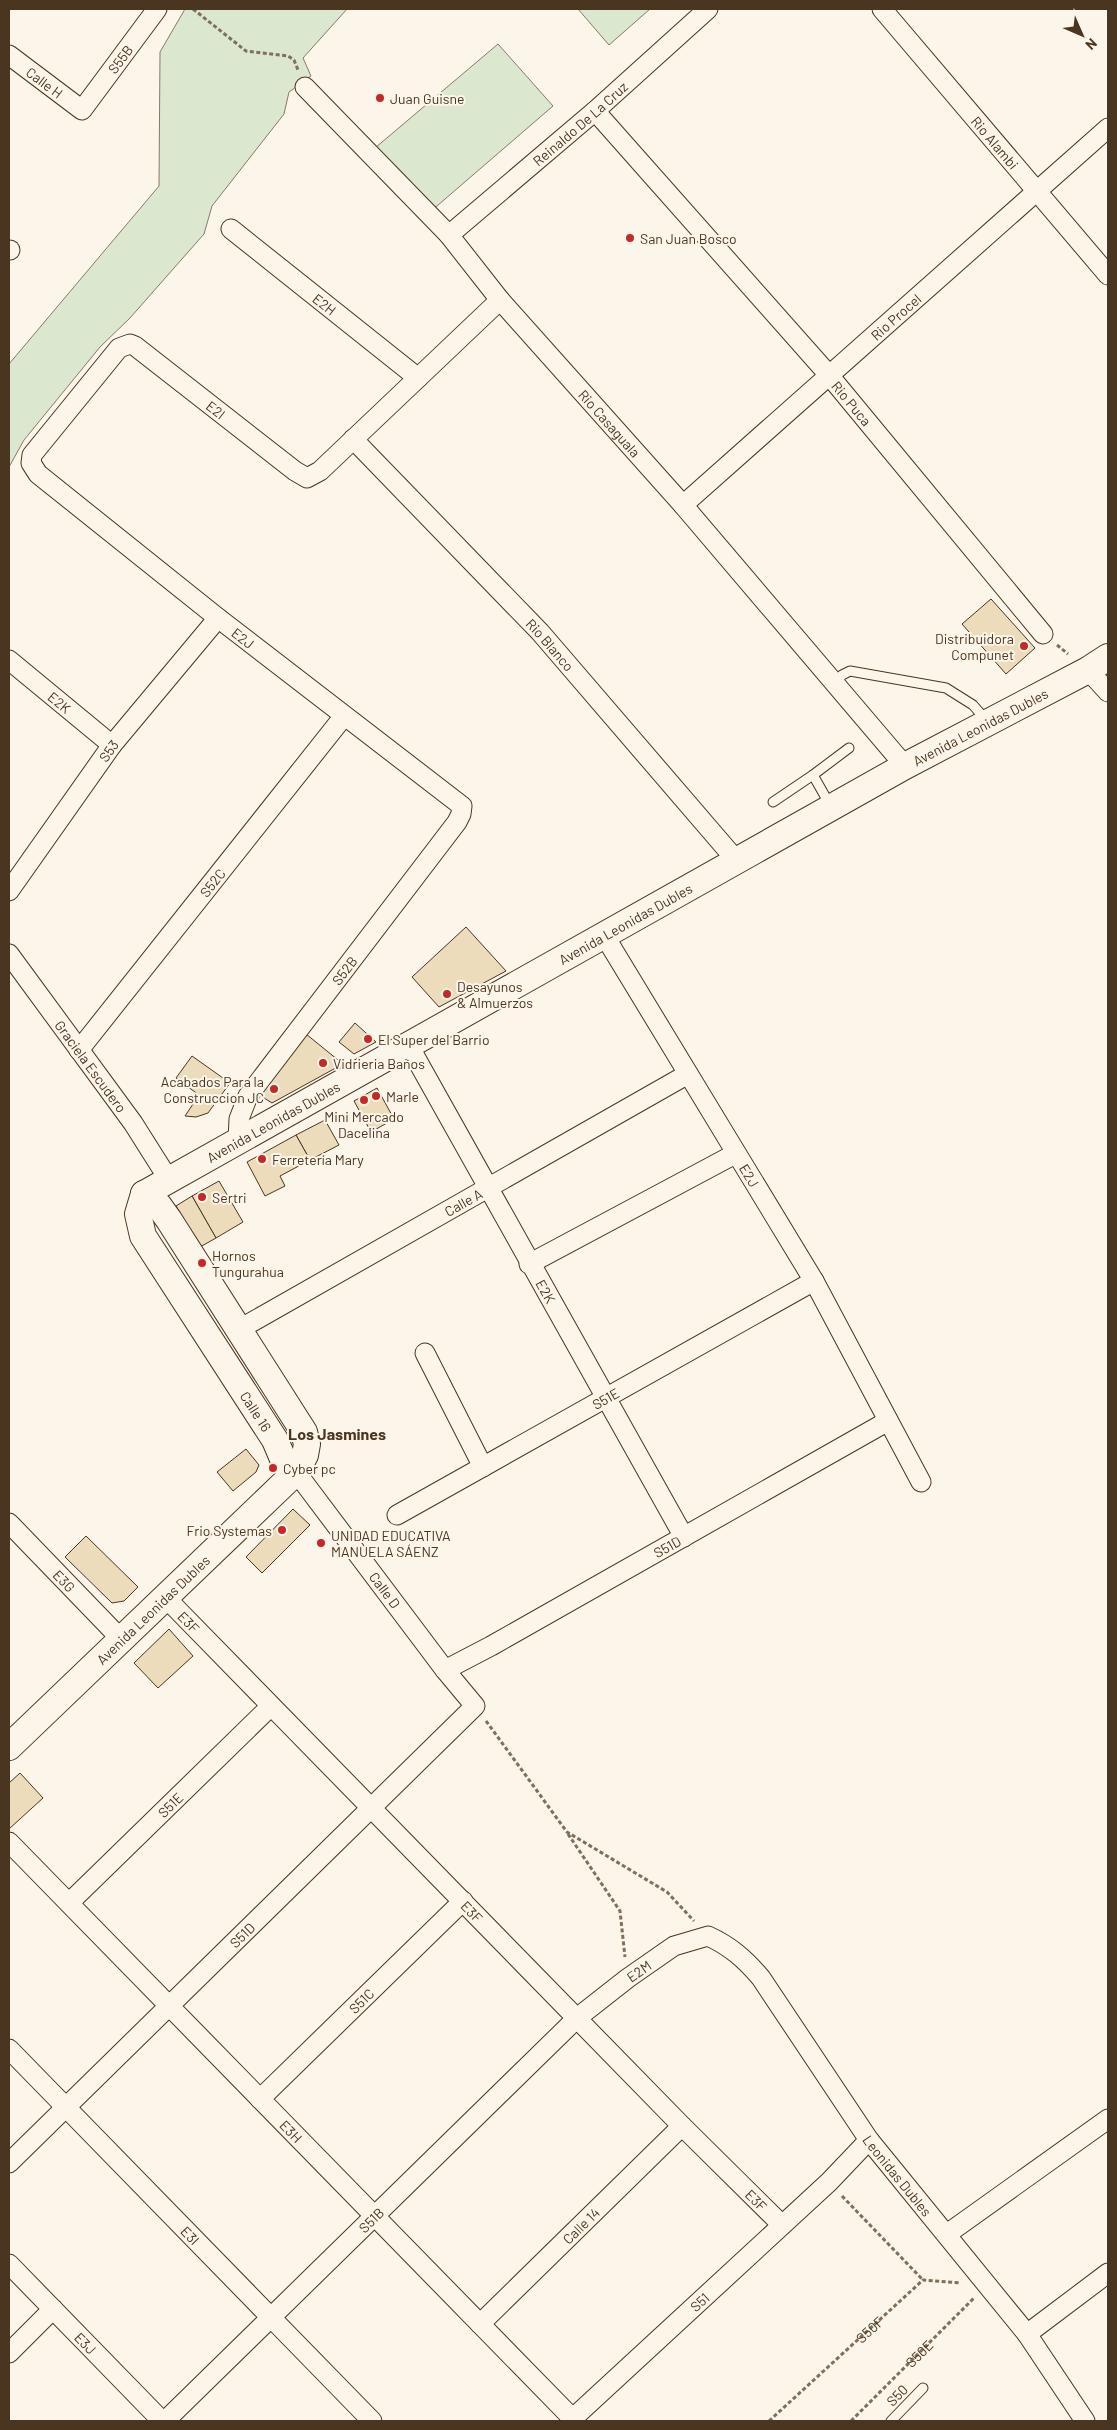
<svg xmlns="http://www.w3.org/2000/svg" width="1117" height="2430" font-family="Barlow,sans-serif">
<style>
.green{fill:#dce7d0;stroke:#887966}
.building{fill:#ecdcbc;stroke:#4a3520}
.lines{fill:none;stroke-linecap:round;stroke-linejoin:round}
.lane-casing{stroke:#4a3520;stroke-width:11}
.street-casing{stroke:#4a3520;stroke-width:21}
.secondary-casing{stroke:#4a3520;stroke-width:28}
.path{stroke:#7f6f5c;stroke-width:3;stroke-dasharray:4 2.5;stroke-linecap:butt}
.lane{stroke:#fbf6e9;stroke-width:9}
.street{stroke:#fbf6e9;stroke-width:19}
.secondary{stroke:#fbf6e9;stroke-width:26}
.poi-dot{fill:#c62828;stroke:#fbf6e9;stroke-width:2}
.labels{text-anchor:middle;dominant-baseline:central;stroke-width:4;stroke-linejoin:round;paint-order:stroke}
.street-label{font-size:14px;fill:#4a3520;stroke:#fbf6e9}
.poi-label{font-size:14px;fill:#4a3520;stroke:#fbf6e9;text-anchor:start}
.quarter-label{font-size:16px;font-weight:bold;fill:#4a3520;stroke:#fbf6e9}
</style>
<rect width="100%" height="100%" fill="#fbf6e9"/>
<g class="green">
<polygon points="185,9 347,9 303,58 311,76 289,92 284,114 212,206 204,234 130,318 100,347 24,440 9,467 9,364 159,186 160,52"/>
<polygon points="578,9 650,9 609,45"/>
<polygon points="498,44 553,106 430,212 375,148"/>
</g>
<g class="building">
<polygon points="991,599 1035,648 1006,674 962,624"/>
<polygon points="466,927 506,971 439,1007 412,977"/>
<polygon points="355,1023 376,1042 354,1054 339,1042"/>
<polygon points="306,1034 343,1064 272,1103 264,1098 262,1090"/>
<polygon points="192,1056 230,1083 208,1113 196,1117 185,1116 199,1095 176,1078"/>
<polygon points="377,1088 394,1119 371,1132 354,1101"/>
<polygon points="325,1120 339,1145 310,1160 296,1135"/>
<polygon points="296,1135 310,1160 280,1176 285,1186 265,1196 247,1162"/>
<polygon points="219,1181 243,1222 216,1238 192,1196"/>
<polygon points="192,1196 216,1238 200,1247 176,1206"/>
<polygon points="246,1449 259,1465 256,1472 233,1491 217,1472"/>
<polygon points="293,1509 310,1525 262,1573 246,1557"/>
<polygon points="86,1536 138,1587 124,1601 112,1603 65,1557"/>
<polygon points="169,1629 193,1656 158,1688 134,1663"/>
<polygon points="20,1773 43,1798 9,1829 9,1783"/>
</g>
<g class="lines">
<defs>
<g id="lane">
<polyline points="836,683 842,675 850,671 946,688 973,705 986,720"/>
<polyline points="773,802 813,775"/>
<polyline points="830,805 813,775 849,748"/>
<polyline points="891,2421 923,2388"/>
</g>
<g id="street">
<path id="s3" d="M882,9L1108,275"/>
<path id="s4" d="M9,55L82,110L157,9"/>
<path id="s5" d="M305,87L449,235L500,300L683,505L905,766"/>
<path id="s6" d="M595,111L828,374L1043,634"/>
<path id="s7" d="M231,229L418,378"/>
<path id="s8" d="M449,235L595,111L708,9"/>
<polyline points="9,250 10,250"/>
<path id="s9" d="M353,439L540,632L736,860"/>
<path id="s10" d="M683,505L1108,128"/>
<path id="s11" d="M9,660L112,745"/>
<polyline points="1088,670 1108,692"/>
<path id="s12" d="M9,891L112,745L218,618"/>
<path id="s13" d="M604,935L814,1281L921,1482"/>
<path id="s14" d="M9,954L133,1123L169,1180"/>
<path id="s15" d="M409,1046L684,1537"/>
<path id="s16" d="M79,1050L344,716"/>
<path id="s17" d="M238,1141L239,1119L248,1096L457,822L461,814L462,806L218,618L38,474L31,463L32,455L119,348L130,344L135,346L295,471L307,478L320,471L500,300"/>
<polyline points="529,1264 735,1154"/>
<path id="s18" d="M238,1330L688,1074"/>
<polyline points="425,1353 483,1467"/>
<path id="s19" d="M397,1515L814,1281"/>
<path id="s20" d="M9,1523L121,1639"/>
<path id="s21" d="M164,1596L682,2126L782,2225"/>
<path id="s22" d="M445,1670L491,1646L888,1421"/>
<path id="s23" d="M9,1842L573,2419"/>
<path id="s24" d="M69,1903L271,1706"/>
<path id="s25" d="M9,2049L372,2421"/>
<path id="s26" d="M260,2099L463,1901"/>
<path id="s27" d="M9,2163L475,1706L445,1670L296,1472"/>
<polyline points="947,2234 1108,2119"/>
<path id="s28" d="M9,2264L162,2421"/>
<path id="s29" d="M480,2324L682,2126"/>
<polyline points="1027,2334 1108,2273"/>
<polyline points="9,2353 53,2309"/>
<path id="s30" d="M165,2421L577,2018L628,1978L674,1946L708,1936C730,1946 745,1959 761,1978L869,2140L1027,2334L1085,2421"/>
<path id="s31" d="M570,2421L829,2182L869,2140"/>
</g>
<g id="secondary">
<path id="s32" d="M144,1194L905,766L1088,670L1108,657"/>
<path id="s33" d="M144,1194L138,1214L143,1236L275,1440L286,1466L296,1472"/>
<path id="s34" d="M9,1747L296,1472L305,1455L307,1444L304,1432L169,1220L159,1206L144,1194"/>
</g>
</defs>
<use href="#lane" class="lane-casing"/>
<use href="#street" class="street-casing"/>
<use href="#secondary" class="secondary-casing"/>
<g class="path">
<polyline points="193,9 246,51 288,56 294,60 298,70"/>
<polyline points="1057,645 1068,654"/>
<polyline points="486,1721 567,1832 667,1892 694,1921"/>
<polyline points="568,1834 620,1911 625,1957"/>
<polyline points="842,2196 923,2280"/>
<path id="s1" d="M769,2421L923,2280L961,2283"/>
<path id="s2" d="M851,2421L974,2298"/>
</g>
<use href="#lane" class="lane"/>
<use href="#street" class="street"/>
<use href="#secondary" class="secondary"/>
</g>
<g class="poi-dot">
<circle cx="380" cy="98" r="5"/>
<circle cx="630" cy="238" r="5"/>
<circle cx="1024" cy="646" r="5"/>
<circle cx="447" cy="994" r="5"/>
<circle cx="368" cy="1039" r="5"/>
<circle cx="323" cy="1063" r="5"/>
<circle cx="274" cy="1089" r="5"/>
<circle cx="376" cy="1096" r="5"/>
<circle cx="364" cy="1100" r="5"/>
<circle cx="262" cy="1159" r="5"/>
<circle cx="202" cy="1197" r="5"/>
<circle cx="202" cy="1263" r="5"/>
<circle cx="273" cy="1468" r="5"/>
<circle cx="282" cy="1530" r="5"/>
<circle cx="321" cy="1543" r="5"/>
</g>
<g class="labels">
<g class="street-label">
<text stroke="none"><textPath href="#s4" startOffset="155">S55B</textPath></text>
<text stroke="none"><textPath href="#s4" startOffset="45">Calle H</textPath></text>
<text stroke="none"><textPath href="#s8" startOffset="172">Reinaldo De La Cruz</textPath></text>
<text stroke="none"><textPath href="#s3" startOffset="175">Rio Alambi</textPath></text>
<text stroke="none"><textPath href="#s7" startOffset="120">E2H</textPath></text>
<text stroke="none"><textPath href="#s10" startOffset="284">Rio Procel</textPath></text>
<text stroke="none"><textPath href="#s6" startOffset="389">Rio Puca</textPath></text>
<text stroke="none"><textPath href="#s17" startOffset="1226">E2I</textPath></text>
<text stroke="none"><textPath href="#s5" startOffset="454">Rio Casaguala</textPath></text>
<text transform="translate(243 638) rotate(38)">E2J</text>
<text stroke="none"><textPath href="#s9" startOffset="285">Rio Blanco</textPath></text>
<text stroke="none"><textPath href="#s11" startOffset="66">E2K</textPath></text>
<text stroke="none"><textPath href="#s32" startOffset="958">Avenida Leonidas Dubles</textPath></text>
<text stroke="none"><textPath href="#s12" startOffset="172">S53</textPath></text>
<text stroke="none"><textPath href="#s16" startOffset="214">S52C</textPath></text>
<text stroke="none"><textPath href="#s32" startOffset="552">Avenida Leonidas Dubles</textPath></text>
<text stroke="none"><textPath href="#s17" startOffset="205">S52B</textPath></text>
<text stroke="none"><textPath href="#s14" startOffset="139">Graciela Escudero</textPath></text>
<text stroke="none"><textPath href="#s32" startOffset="148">Avenida Leonidas Dubles</textPath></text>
<text stroke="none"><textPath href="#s13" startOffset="281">E2J</textPath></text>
<text stroke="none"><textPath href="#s18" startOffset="259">Calle A</textPath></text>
<text stroke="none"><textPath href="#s15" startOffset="281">E2K</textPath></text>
<text stroke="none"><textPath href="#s19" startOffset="239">S51E</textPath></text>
<text stroke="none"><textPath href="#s33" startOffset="252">Calle 16</textPath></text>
<text stroke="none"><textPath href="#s22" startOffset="254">S51D</textPath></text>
<text stroke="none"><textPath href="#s20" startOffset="80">E3G</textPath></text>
<text transform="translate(385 1590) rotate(53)">Calle D</text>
<text stroke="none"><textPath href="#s34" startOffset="199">Avenida Leonidas Dubles</textPath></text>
<text stroke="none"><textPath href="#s21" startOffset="36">E3F</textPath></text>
<text stroke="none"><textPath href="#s24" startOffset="141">S51E</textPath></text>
<text stroke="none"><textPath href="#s21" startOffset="441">E3F</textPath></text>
<text stroke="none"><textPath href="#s27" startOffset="326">S51D</textPath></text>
<text stroke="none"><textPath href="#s30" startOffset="654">E2M</textPath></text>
<text stroke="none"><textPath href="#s26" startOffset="141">S51C</textPath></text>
<text stroke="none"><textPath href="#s23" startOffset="404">E3H</textPath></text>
<text stroke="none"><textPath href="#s30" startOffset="1041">Leonidas Dubles</textPath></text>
<text stroke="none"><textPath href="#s21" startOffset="846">E3F</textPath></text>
<text stroke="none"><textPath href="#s30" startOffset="288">S51B</textPath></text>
<text stroke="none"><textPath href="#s29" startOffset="141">Calle 14</textPath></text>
<text stroke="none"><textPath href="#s25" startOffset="260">E3I</textPath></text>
<text stroke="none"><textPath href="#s31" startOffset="176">S51</textPath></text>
<text stroke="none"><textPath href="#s1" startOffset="136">S50F</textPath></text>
<text stroke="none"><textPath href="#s28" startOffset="110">E3J</textPath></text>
<text stroke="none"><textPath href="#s2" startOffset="96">S50E</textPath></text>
<text transform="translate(897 2395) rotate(-46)">S50</text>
</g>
<g class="poi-label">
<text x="390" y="98">Juan Guisne</text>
<text x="640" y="238">San Juan Bosco</text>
<text x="1014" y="638" text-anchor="end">Distribuidora<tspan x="1014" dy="16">Compunet</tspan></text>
<text x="457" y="986">Desayunos<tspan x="457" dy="16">&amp; Almuerzos</tspan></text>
<text x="378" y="1039">El Super del Barrio</text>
<text x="333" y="1063">Vidrieria Baños</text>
<text x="264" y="1081" text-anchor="end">Acabados Para la<tspan x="264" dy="16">Construccion JC</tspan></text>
<text x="386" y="1096">Marle</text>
<text x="364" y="1116" text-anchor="middle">Mini Mercado<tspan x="364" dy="16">Dacelina</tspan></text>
<text x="272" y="1159">Ferretería Mary</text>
<text x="212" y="1197">Sertri</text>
<text x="212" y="1255">Hornos<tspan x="212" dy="16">Tungurahua</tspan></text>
<text x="283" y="1468">Cyber pc</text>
<text x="272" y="1530" text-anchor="end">Frio Systemas</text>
<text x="331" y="1535">UNIDAD EDUCATIVA<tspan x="331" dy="16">MANUELA SÁENZ</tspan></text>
</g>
<g class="quarter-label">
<text x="337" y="1433">Los Jasmines</text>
</g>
</g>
<rect width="1117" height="2430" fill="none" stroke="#4a3520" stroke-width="20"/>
<g transform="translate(1082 35) rotate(135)" stroke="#fbf6e9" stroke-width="4" paint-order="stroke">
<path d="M0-4L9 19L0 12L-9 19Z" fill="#4a3520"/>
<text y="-8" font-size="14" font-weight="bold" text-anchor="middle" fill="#4a3520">N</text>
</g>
</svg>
